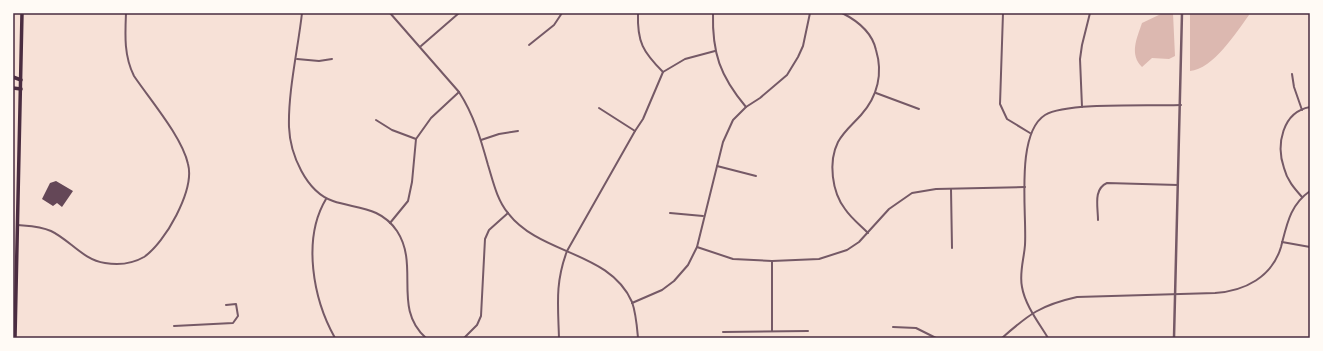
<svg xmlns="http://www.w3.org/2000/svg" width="1323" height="351" font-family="'Noto Sans',sans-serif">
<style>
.water{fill:#dcb8b0}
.building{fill:#644757}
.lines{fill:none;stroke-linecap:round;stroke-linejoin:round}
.minor{stroke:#755966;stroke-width:2}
.tertiary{stroke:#755966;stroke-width:2.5}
.primary{stroke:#4a2c40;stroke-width:3.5}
.neatline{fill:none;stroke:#4a2c40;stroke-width:1.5}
</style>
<rect width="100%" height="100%" fill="#f7e1d7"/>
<g class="water">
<path d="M1163,13H1173L1175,56L1169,59L1152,58L1142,67C1129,54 1137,38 1142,23Z"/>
<path d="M1190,13H1248L1249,15C1236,33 1213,69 1190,71Z"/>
</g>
<polygon class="building" points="56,181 73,191 62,207 57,203 53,206 42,199 50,183"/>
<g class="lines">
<g class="minor">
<path d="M302,13C298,49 288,91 289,127C290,154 306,192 333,201C356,209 380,206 397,231C420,266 392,308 426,338"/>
<path d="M390,13L459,92C474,115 481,140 488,165C493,181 497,200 508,213C540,255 610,251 632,302C636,313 637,327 638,338"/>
<path d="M638,13C637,42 643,52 663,72"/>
<path d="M713,13C712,53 720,76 746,107"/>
<path d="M842,13C858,21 872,32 876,50C883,73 878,96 861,115C853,124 844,131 838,142C828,162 832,192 845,209C851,218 860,225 868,233"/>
<polyline points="1003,13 1000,104 1007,119 1030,133"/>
<polyline points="529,45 554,25 562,13"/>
<polyline points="421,46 459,13"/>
<polyline points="297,59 319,61 332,59"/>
<polyline points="1292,74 1294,87 1302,110"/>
<polyline points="876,93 919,109"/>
<polyline points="1082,107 1080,59 1082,45 1090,13"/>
<polyline points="599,108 635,131"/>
<polyline points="376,120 392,130 416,139"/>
<polyline points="481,140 499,134 518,131"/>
<polyline points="717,166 756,176"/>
<polyline points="951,189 952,248"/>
<path d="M1302,197C1294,188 1287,180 1284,168C1276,145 1282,112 1310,107"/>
<path d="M326,199C302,239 313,299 335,338"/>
<polyline points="670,213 703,216"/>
<path d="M1098,220C1098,207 1093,189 1107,183L1178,185"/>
<polyline points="390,223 408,201 412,182 416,139 431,118 459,92"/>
<path d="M18,225C30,226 40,226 51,231C70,240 83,260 105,263C118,265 132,264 144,257C165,243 195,190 188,164C182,137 151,101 134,76C124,56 125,36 126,13"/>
<polyline points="1282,242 1310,247"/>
<polyline points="697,247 733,259 772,261 819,259 847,250 859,242 889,209 912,193 936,189 1025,187"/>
<polyline points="772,261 772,331"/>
<polyline points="632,303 662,290 674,281 688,265 697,247 723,142 733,120 746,107 760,98 787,75 798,57 803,46 810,13"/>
<polyline points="174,326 233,323 238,316 236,304 226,305"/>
<polyline points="893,327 916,328 936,338"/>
<polyline points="723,332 808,331"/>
<polyline points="464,338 477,325 481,316 485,239 489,230 508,213"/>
<path d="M559,338C558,305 555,283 567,251L635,131L643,119L663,72L685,59L715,51"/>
<path d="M1002,338C1029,314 1041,305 1077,297L1215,293C1245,291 1272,277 1281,247C1287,224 1290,205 1310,191"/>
<path d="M1048,338C1039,323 1025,305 1022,287C1019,273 1024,259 1025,245C1027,213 1015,134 1045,115C1066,102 1152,106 1181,105"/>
</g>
<polyline class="tertiary" points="1174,338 1182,13"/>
<g class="primary">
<polyline points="13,77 21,80"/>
<polyline points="13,88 21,89"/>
<polyline points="15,338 22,13"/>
</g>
</g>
<rect width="1323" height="351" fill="none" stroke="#fffaf5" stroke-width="28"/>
<rect x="14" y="14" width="1295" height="323" class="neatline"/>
</svg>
